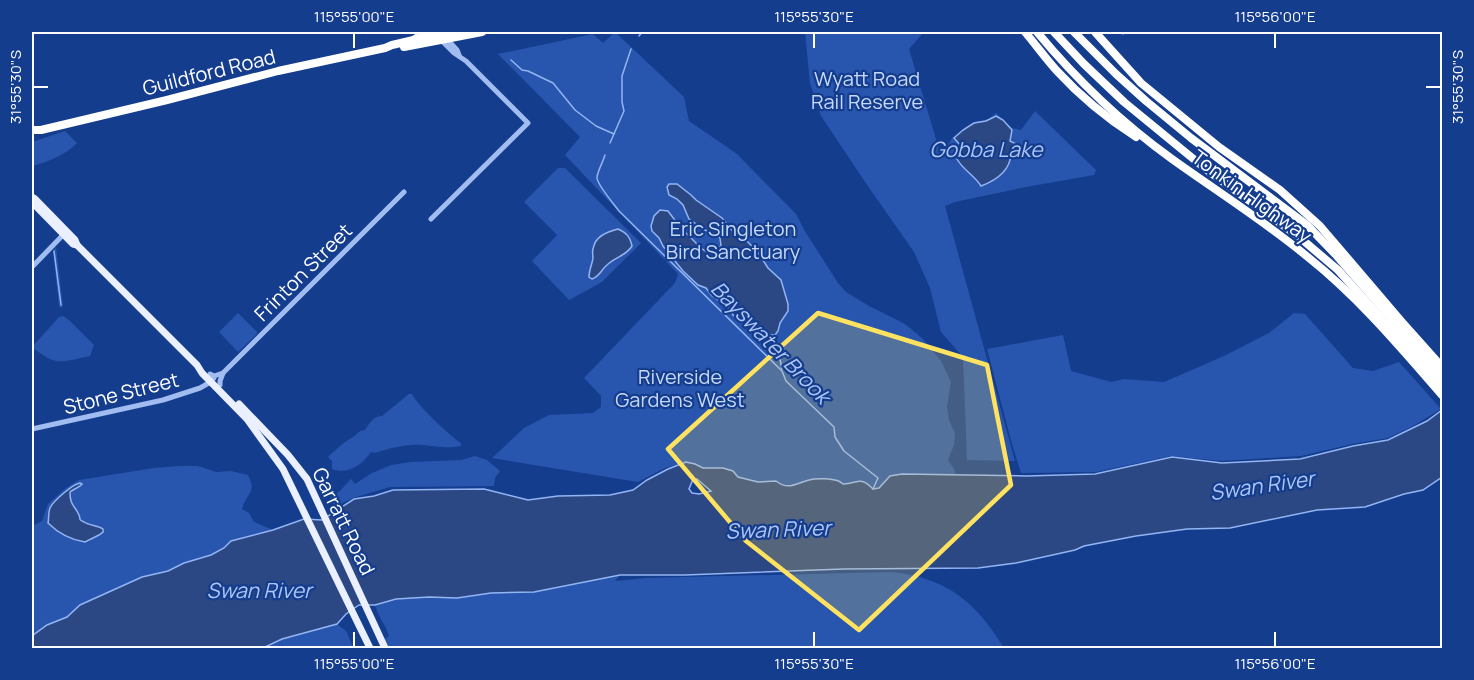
<svg xmlns="http://www.w3.org/2000/svg" width="1474" height="680" font-family="Manrope,sans-serif">
<style>
.green{fill:#2855ad}
.water{fill:#2b4784;stroke:#93b5f3;stroke-width:1.5;fill-rule:evenodd}
.lines{fill:none;stroke-linecap:round;stroke-linejoin:round}
.stream{stroke:#93b5f3;stroke-width:1.5}
.minor{stroke:#a1bcf0;stroke-width:5}
.major{stroke:#eaf0ff;stroke-width:7}
.highway{stroke:#fff;stroke-width:8}
.marked{fill:#ffe360;fill-opacity:0.2;stroke:#ffe360;stroke-width:4.5;stroke-linejoin:round}
.ticks{fill:none;stroke:#fff;stroke-width:2}
.labels{text-anchor:middle;dominant-baseline:central;stroke-width:4.5;stroke-linejoin:round;paint-order:stroke}
.street-label{font-size:20px;fill:#fff;stroke:#153d8e}
.park-label{font-size:20px;fill:#c7d9fb;stroke:#153d8e}
.water-label{font-size:21px;font-style:italic;fill:#adc6f7;stroke:#153d8e}
.neatline{fill:none;stroke:#fff;stroke-width:2}
.ticks-label{font-size:15px;text-anchor:middle;fill:#fff}
</style>
<rect width="100%" height="100%" fill="#153d8e"/>
<g class="green">
<path d="M615,32L684,97L689,121L737,154L796,214L806,233L838,283L846,292L869,306L905,324L922,338L941,361L951,382L947,407L949,420L955,433L954,445L948,460L953,467L956,475L902,474L890,476L879,488L873,489L857,481L843,484L807,480C798,487 786,489 776,481L758,482L738,477L733,471L716,468H703L695,464L686,462L665,468L638,482L492,458L524,428L549,415L593,413L601,407V396L584,378L675,283L678,274L565,155L580,137L498,54L593,34L603,43Z"/>
<polygon points="805,32 924,32 909,49 939,149 949,143 952,138 971,124 988,119 996,113 1012,128 1021,130 1035,111 1096,170 1094,175 1026,187 955,202 945,206 1015,461 967,460 963,357 941,332 930,288 914,252 865,182 821,116 810,83"/>
<path d="M65,131L77,143C66,155 47,162 32,166V142Z"/>
<polygon points="558,168 565,168 641,243 602,282 569,300 532,261 557,235 524,202"/>
<polygon points="56,247 63,306 61,308 59,306 53,251"/>
<polygon points="238,313 257,332 257,334 238,352 219,332"/>
<polygon points="1294,313 1305,314 1353,368 1373,371 1399,362 1441,409 1413,426 1388,438 1352,444 1301,456 1222,461 1171,456 1096,472 1021,473 1012,444 987,349 1063,335 1071,371 1111,382 1124,379 1164,382 1224,356 1269,333"/>
<path d="M63,316L69,320L94,345L90,356C60,362 57,367 32,347L59,317Z"/>
<path d="M409,394H412C418,406 450,436 461,443V446C445,449 438,446 422,445C406,444 391,448 375,453L371,452C362,465 348,475 332,469V461L328,457C333,452 338,447 344,443C351,438 354,437 360,431L365,430C369,424 373,416 382,416Z"/>
<polygon points="475,456 487,460 500,471 495,478 494,486 390,487 353,498 334,507 330,497 340,491 351,479 355,484 372,473 391,465 410,462 461,460"/>
<path d="M178,466H198L216,472L231,471L248,475C257,493 247,492 242,509L249,513L254,522L273,530L231,541L224,548L211,555L184,563L168,571L142,577L80,605L67,617L47,625L32,636V526L42,521L48,504L66,488L79,480L154,468Z"/>
<path d="M892,572C947,578 976,602 1004,648H385L382,641L389,636C386,625 378,617 375,605L396,599L429,597L457,598L491,593L534,592L620,575L615,581L645,578Z"/>
<polygon points="337,624 347,632 353,648 263,648 282,639"/>
</g>
<g class="water">
<path d="M996,116L1003,120L1012,130L1010,141L1022,147L1020,150L1011,154C1010,171 997,180 981,186C974,175 963,170 957,159L962,154L961,146L954,138L963,130L974,123L986,121Z"/>
<polygon points="669,184 677,184 691,195 696,200 722,218 735,234 748,242 759,254 768,268 781,280 788,304 788,311 780,323 778,331 775,335 771,335 765,332 757,331 750,328 733,315 728,306 712,296 706,288 698,285 683,271 663,246 659,238 652,231 651,226 654,216 660,210 668,211 680,227 702,249 707,252 713,252 721,246 720,238 717,235 705,230 689,219 683,205 677,199 669,195 667,187"/>
<path d="M618,229C627,233 630,237 632,246C626,256 615,257 607,265C601,270 600,276 592,279L589,277C589,270 592,265 593,258C593,255 592,252 593,249C595,236 607,232 618,229Z"/>
<path d="M1442,410V477L1423,490L1404,494L1365,507L1317,510L1230,528L1187,529L1136,536L1084,546L1075,550L1016,563L978,568L844,569L685,575H620L534,592L491,593L457,598L429,597L396,599L375,605H359L346,614L337,624L282,639L263,648H32V636L47,625L67,617L80,605L142,577L168,571L184,563L211,555L224,548L231,541L273,530L304,519L322,520L354,499L374,496L393,490L484,489L528,500L558,496L610,495L633,490L647,480L668,469L686,462L695,464L703,468H723L733,471L738,477L758,482L776,481C789,491 796,483 809,480C816,478 822,479 829,479C836,480 838,480 843,484C859,483 860,476 873,489L879,488L890,476L902,474L1027,476L1095,474L1172,457L1222,463L1300,459L1353,446L1388,440L1427,421ZM693,479H697L711,491L699,494L692,493L689,489Z"/>
<path d="M80,483L82,484C80,487 74,489 70,492C70,506 74,504 79,515C81,520 78,519 84,522C90,526 97,525 103,529V532L99,535L85,542C72,540 58,533 48,523C49,519 48,513 50,508C53,501 73,484 80,483Z"/>
</g>
<g class="lines">
<g class="stream">
<polyline points="1121,32 1123,34"/>
<polyline points="639,36 642,32"/>
<polyline points="511,60 522,70 528,71 553,83 575,110 596,126 614,134"/>
<polyline points="610,143 624,111 622,102 622,76 631,49"/>
<path d="M605,155C603,162 597,172 597,178C598,186 614,204 619,211L782,371L786,381L834,427L835,437L844,451L878,478L873,489"/>
<polyline points="54,251 61,305"/>
<polyline points="775,335 782,369"/>
</g>
<g class="minor">
<polyline points="446,38 457,50 459,55"/>
<polyline points="431,219 528,123 466,61 454,53 441,40"/>
<polyline points="32,267 63,235"/>
<polyline points="210,374 214,376 223,373"/>
<polyline points="220,385 220,381 223,373 404,192"/>
<polyline points="32,429 163,400 200,388 207,384 214,378"/>
</g>
<g class="major">
<polyline points="414,39 424,32"/>
<polyline points="32,197 35,199 75,240 77,245"/>
<polyline points="32,202 73,244 77,245 197,365 202,373 247,419 283,469 370,648"/>
<polyline points="239,404 288,455 307,479 385,648"/>
</g>
<g class="highway">
<path d="M1025,32C1036,45 1046,59 1057,71C1080,96 1108,119 1136,137"/>
<path d="M1037,32C1076,79 1122,123 1172,159C1218,192 1266,222 1309,258C1359,298 1400,347 1442,395"/>
<polyline points="1054,32 1084,64 1124,102 1207,170 1298,236 1338,270 1442,386"/>
<polyline points="1074,32 1116,74 1146,101 1191,138 1307,225 1337,256 1442,376"/>
<polyline points="1095,32 1141,83 1219,147 1280,190 1320,226 1402,322 1442,367"/>
<polyline points="404,47 482,32"/>
<polyline points="32,130 41,130 167,100 278,71 385,48 392,45 448,32"/>
</g>
</g>
<path class="marked" d="M818,313L987,365L1011,485L859,630L746,541L668,449Z"/>
<path class="ticks" d="M354,33V48M814,33V48M1275,33V48M33,87H48M1426,87H1441M354,632V647M814,632V647M1275,632V647"/>
<g class="labels">
<g class="street-label">
<text transform="translate(209 72) rotate(-14)">Guildford Road</text>
<text transform="translate(1252 196) rotate(36)">Tonkin Highway</text>
<text transform="translate(303 272) rotate(-45)">Frinton Street</text>
<text transform="translate(121 393) rotate(-14)">Stone Street</text>
<text transform="translate(344 521) rotate(64)">Garratt Road</text>
</g>
<g class="park-label">
<text x="867" y="78">Wyatt Road<tspan x="867" dy="23">Rail Reserve</tspan></text>
<text x="733" y="228">Eric Singleton<tspan x="733" dy="23">Bird Sanctuary</tspan></text>
<text x="680" y="376">Riverside<tspan x="680" dy="23">Gardens West</tspan></text>
</g>
<g class="water-label">
<text x="986" y="149">Gobba Lake</text>
<text transform="translate(771 342) rotate(46)">Bayswater Brook</text>
<text transform="translate(1262 485) rotate(-8)">Swan River</text>
<text transform="translate(778 529) rotate(-2)">Swan River</text>
<text x="259" y="590">Swan River</text>
</g>
</g>
<rect width="1474" height="680" fill="none" stroke="#153d8e" stroke-width="66"/>
<rect x="33" y="33" width="1408" height="614" class="neatline"/>
<g class="ticks-label">
<text x="354" y="22">115°55'00"E</text>
<text x="814" y="22">115°55'30"E</text>
<text x="1275" y="22">115°56'00"E</text>
<text transform="translate(16 87) rotate(-90)" y="5">31°55'30"S</text>
<text transform="translate(1458 87) rotate(-90)" y="5">31°55'30"S</text>
<text x="354" y="669">115°55'00"E</text>
<text x="814" y="669">115°55'30"E</text>
<text x="1275" y="669">115°56'00"E</text>
</g>
</svg>
